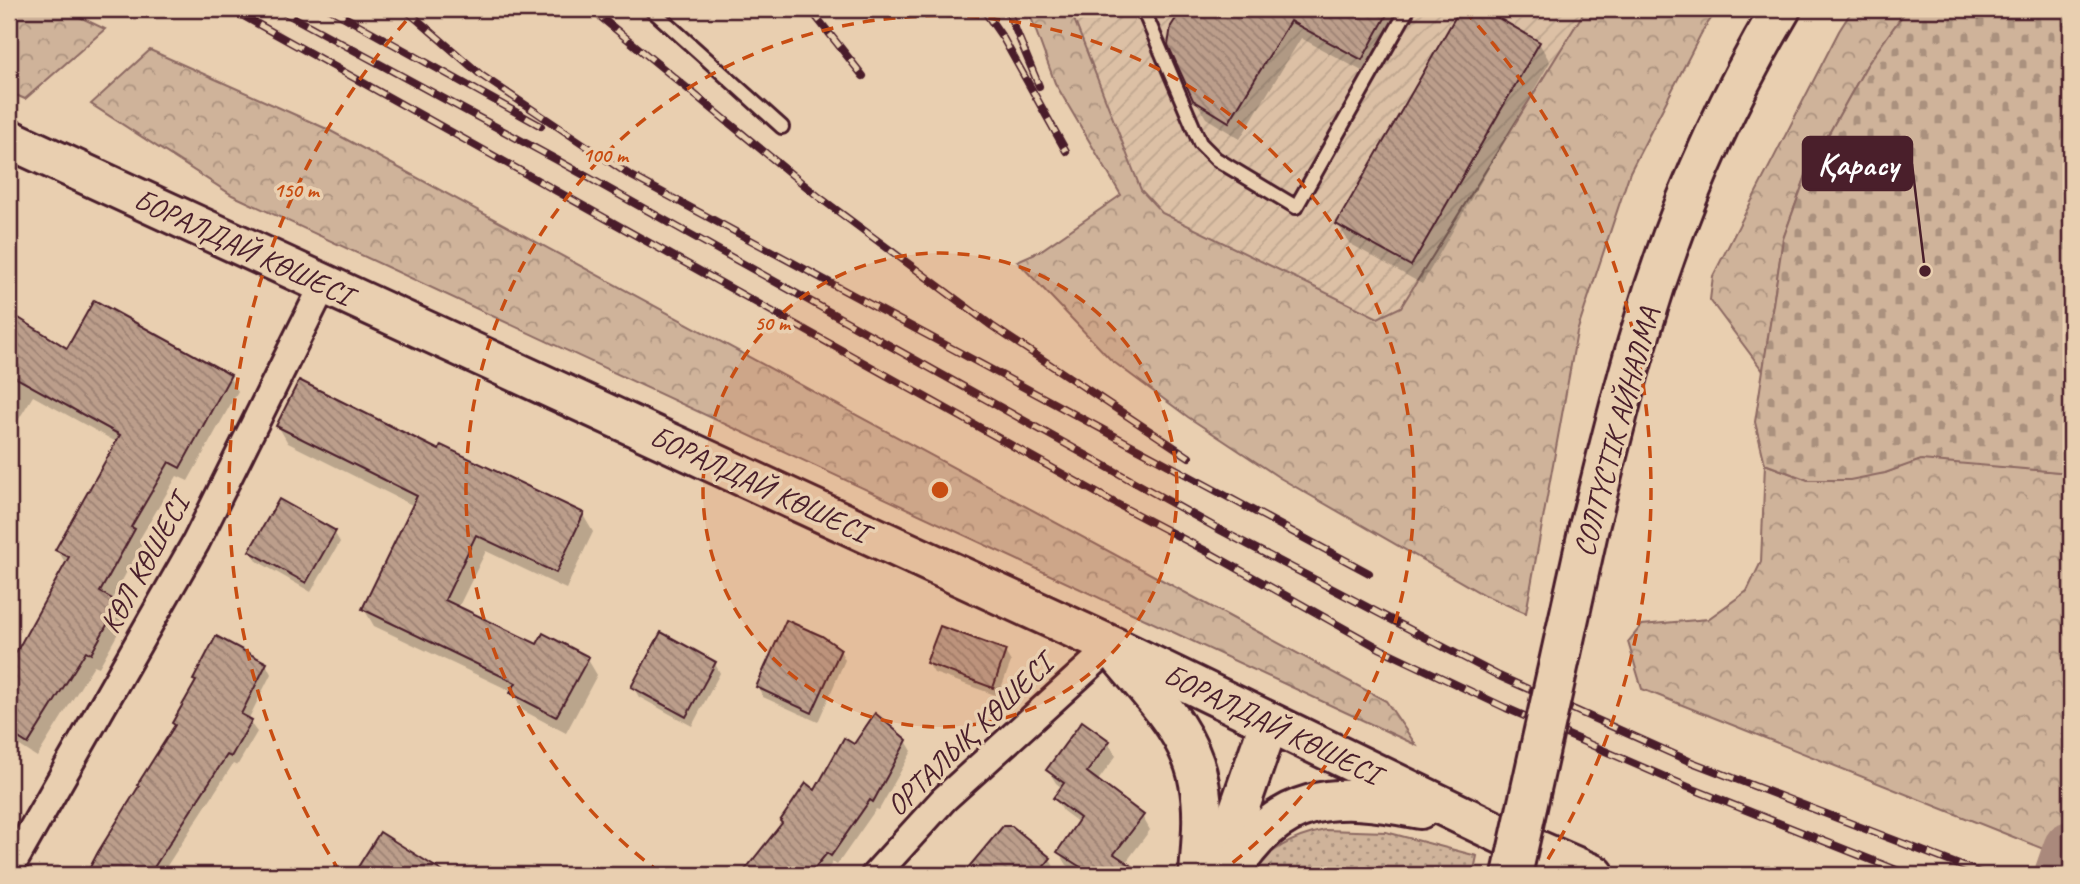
<svg xmlns="http://www.w3.org/2000/svg" width="2080" height="884" font-family="Caveat,sans-serif">
<style>
.industrial{fill:url(#industrial-furrows)}
.grass{fill:url(#grass-dots);stroke:#8c6962;stroke-width:2}
.forest{fill:url(#forest-crowns);stroke:#8c6962;stroke-width:2}
.cemetery{fill:url(#cemetery-stones);stroke:#8c6962;stroke-width:2}
.shadow{fill:#0003}
.lines{fill:none;stroke-linecap:round;stroke-linejoin:round}
.river{stroke:#aa897b;stroke-width:56}
.building{fill:url(#building-back-hatch);stroke:#4a1f2b;stroke-width:2}
.service-casing{stroke:#4a1f2b;stroke-width:18}
.minor-casing{stroke:#4a1f2b;stroke-width:32}
.primary-casing{stroke:#4a1f2b;stroke-width:44}
.service{stroke:#e9cfb0;stroke-width:12}
.minor{stroke:#e9cfb0;stroke-width:26}
.primary{stroke:#e9cfb0;stroke-width:38}
.rail-casing{stroke:#4a1f2b;stroke-width:8}
.rail{stroke:#e9cfb0;stroke-width:5;stroke-dasharray:16;stroke-linecap:butt}
.primary-bridge-casing{stroke:#4a1f2b;stroke-width:44;stroke-linecap:butt}
.primary-bridge{stroke:#e9cfb0;stroke-width:38}
.ring{fill:none;stroke:#c84d12;stroke-width:3.5;stroke-dasharray:12 9}
.labels{text-anchor:middle;dominant-baseline:central;stroke-width:7;stroke-linejoin:round;paint-order:stroke}
.street-label{font-size:30px;fill:#4a1f2b;stroke:#e9cfb0}
.centre{fill:#c84d12;stroke:#e9cfb0;stroke-width:3.5}
.ring-label{font-size:21px;text-anchor:middle;font-weight:bold;fill:#c84d12;stroke:#e9cfb0;stroke-width:7;stroke-linejoin:round;paint-order:stroke}
.leader{fill:none;stroke:#4a1f2b;stroke-width:2.5}
.callout-dot{fill:#4a1f2b;stroke:#e9cfb0;stroke-width:2.5}
.callout{fill:#4a1f2b;stroke:#4a1f2b;stroke-width:2.5}
.callout-label{font-size:32px;text-anchor:middle;font-weight:bold;fill:#fff}
</style>
<defs>
<pattern id="industrial-furrows" width="10" height="10" patternUnits="userSpaceOnUse" patternTransform="scale(1.75)"><rect width="10" height="10" fill="#dcc0a5"/><path d="M-1 1l2-2M0 10L10 0M9 11l2-2" fill="none" stroke="#bea58e"/></pattern>
<pattern id="grass-dots" width="8" height="8" patternUnits="userSpaceOnUse" patternTransform="scale(1.75)"><rect width="8" height="8" fill="#cfb39a"/><path d="M2 2h.1M6 6h.1" fill="none" stroke="#aa917e" stroke-width="1.8" stroke-linecap="round"/></pattern>
<pattern id="forest-crowns" width="20" height="18" patternUnits="userSpaceOnUse" patternTransform="scale(1.75)"><rect width="20" height="18" fill="#cfb39a"/><path d="M2 6a3 3 0 1 1 6 0M12 15a3 3 0 1 1 6 0" fill="none" stroke="#aa917e"/></pattern>
<pattern id="cemetery-stones" width="16" height="16" patternUnits="userSpaceOnUse" patternTransform="scale(1.75)"><rect width="16" height="16" fill="#cfb39a"/><path d="M2 7V4a2 2 0 0 1 4 0v3zM10 15v-3a2 2 0 0 1 4 0v3z" fill="#aa917e"/></pattern>
<pattern id="building-back-hatch" width="6" height="6" patternUnits="userSpaceOnUse" patternTransform="scale(1.75)"><rect width="6" height="6" fill="#bc9e8b"/><path d="M-1 5l2 2M0 0l6 6M5-1l2 2" fill="none" stroke="#9b8072"/></pattern>
</defs>
<rect width="100%" height="100%" fill="#e9cfb0"/>
<filter id="ink" filterUnits="userSpaceOnUse"><feTurbulence type="fractalNoise" baseFrequency=".0143" numOctaves="2"/><feDisplacementMap in="SourceGraphic" scale="14" xChannelSelector="R" yChannelSelector="G"/><feConvolveMatrix kernelMatrix="1 2 1 2 8 2 1 2 1" color-interpolation-filters="sRGB"/></filter>
<g filter="url(#ink)">
<polygon class="industrial" points="1070,9 1586,9 1401,307 1378,318 1162,213 1141,190"/>
<path class="grass" d="M1325,830L1386,832L1477,856L1473,875H1248C1269,849 1293,837 1325,830Z"/>
<g class="forest">
<polygon points="9,9 63,9 105,29 25,99 9,92"/>
<polygon points="1028,9 1070,9 1141,190 1162,213 1378,318 1401,307 1586,9 1718,9 1703,30 1630,172 1577,332 1526,613 1484,595 1280,478 1188,417 1111,360 1017,261 1040,251 1121,195 1055,83"/>
<polygon points="1853,9 1907,9 1867,65 1807,173 1783,239 1763,371 1710,300 1713,276 1839,31"/>
<polygon points="150,50 327,129 1386,701 1416,745 232,195 91,104"/>
<polygon points="1921,459 2071,473 2071,860 1642,689 1628,642 1642,625 1708,619 1747,591 1761,562 1765,464 1808,480 1885,473"/>
</g>
<polygon class="cemetery" points="1907,9 2071,9 2071,473 1921,460 1885,473 1850,480 1808,480 1765,464 1755,422 1783,239 1807,173 1867,65"/>
<g class="shadow">
<polygon points="1184,9 1410,9 1373,77 1301,38 1240,139 1206,118 1195,99 1173,27"/>
<polygon points="1462,9 1479,9 1539,43 1550,62 1422,284 1349,243 1338,224"/>
<polygon points="9,314 68,351 229,377 238,391 188,481 177,476 139,540 142,544 111,601 118,604 126,619 99,667 94,665 37,757 9,739 9,651 16,655 66,564 57,549 118,443 33,396 9,435"/>
<polygon points="278,426 440,452 583,515 593,532 566,589 486,551 458,608 538,646 587,658 597,675 566,733 522,710 513,692 374,626 364,609 414,506 288,443"/>
<polygon points="334,532 340,542 311,592 257,561 251,551"/>
<polygon points="840,650 845,660 818,722 763,697 758,687"/>
<polygon points="1005,652 1011,662 998,696 934,673 928,663"/>
<polygon points="266,664 271,674 248,720 257,732 237,766 233,764 161,875 88,875 99,854 176,727 174,723 197,683 195,680"/>
<polygon points="715,664 720,673 692,726 639,697 633,687"/>
<polygon points="906,741 912,751 879,810 876,809 837,865 833,862 823,875 743,875 783,824 816,792 854,746"/>
<polygon points="1108,742 1116,756 1097,782 1142,816 1150,830 1124,865 1129,875 1082,875 1067,865 1059,852 1079,823 1063,811 1055,798 1062,788 1056,783 1048,770"/>
<polygon points="1003,828 1050,859 1055,869 1050,875 964,875"/>
</g>
<g class="lines">
<polyline class="river" points="2062,875 2071,849"/>
</g>
<g class="building">
<polygon points="1182,9 1390,9 1362,60 1290,21 1229,122 1193,100 1168,45 1171,26"/>
<polygon points="1460,9 1483,9 1540,42 1411,266 1336,224"/>
<polygon points="94,300 231,375 180,468 169,462 131,527 135,529 100,592 119,603 91,654 86,651 28,744 9,732 9,665 69,557 55,550 120,435 9,374 9,312 67,348"/>
<polygon points="299,380 439,450 441,445 584,513 556,573 476,535 445,600 537,644 543,633 589,657 556,717 510,693 516,683 362,609 417,496 276,426"/>
<polygon points="279,499 336,531 306,583 249,551"/>
<polygon points="786,620 822,636 841,649 812,713 756,687"/>
<polygon points="940,626 1006,650 993,688 926,663"/>
<polygon points="661,632 716,662 686,717 631,687"/>
<polygon points="216,636 267,663 241,714 252,720 231,757 227,755 149,875 86,875 98,852 139,786 137,785 175,725 172,723 196,681 193,680"/>
<polygon points="875,713 907,740 873,802 870,800 831,856 827,853 809,875 741,875 782,823 780,821 806,783 815,790 844,738 854,744"/>
<polygon points="1082,721 1110,741 1087,772 1144,815 1114,854 1146,875 1093,875 1057,852 1080,818 1053,798 1064,783 1046,770"/>
<polygon points="1003,826 1012,826 1051,858 1037,875 962,875"/>
<polygon points="380,832 448,875 353,875"/>
</g>
<g class="lines">
<defs>
<g id="service">
<polyline points="651,9 782,127"/>
<polyline points="1143,9 1200,143 1216,159 1296,207 1408,9"/>
</g>
<g id="minor">
<polyline points="9,870 196,542 324,284"/>
<polyline points="875,875 944,799 1112,646"/>
</g>
<g id="primary">
<polyline points="9,139 1112,646 1505,836 1595,875"/>
<path d="M1589,527C1606,461 1621,395 1641,331C1674,218 1721,110 1781,9"/>
<path d="M1122,659C1152,695 1191,734 1199,783C1205,813 1201,844 1199,875"/>
<polyline points="1218,870 1269,723"/>
<path d="M1229,875C1279,793 1332,791 1420,809"/>
</g>
</defs>
<use href="#service" class="service-casing"/>
<use href="#minor" class="minor-casing"/>
<use href="#primary" class="primary-casing"/>
<use href="#service" class="service"/>
<use href="#minor" class="minor"/>
<use href="#primary" class="primary"/>
<defs>
<g id="rail">
<polyline points="231,9 1113,502 1208,552 1381,649 1506,708 1688,787 1909,875"/>
<polyline points="278,9 557,160 1222,531 1499,676 1689,761 1985,875"/>
<polyline points="330,9 541,126"/>
<polyline points="405,9 481,75 628,174 1369,573"/>
<polyline points="591,9 819,197 992,326 1189,457"/>
<polyline points="810,9 863,76"/>
<polyline points="983,9 1003,38 1066,151"/>
<polyline points="1007,9 1039,86"/>
</g>
</defs>
<use href="#rail" class="rail-casing"/>
<use href="#rail" class="rail"/>
<defs>
<polyline id="primary-bridge" points="1512,875 1589,527"/>
</defs>
<use href="#primary-bridge" class="primary-bridge-casing"/>
<use href="#primary-bridge" class="primary-bridge"/>
</g>
</g>
<circle cx="940" cy="490" r="237" fill="#c84d12" fill-opacity=".12"/>
<g class="ring">
<circle cx="940" cy="490" r="237"/>
<path d="M661 873A474 474 0 1 1 1219 873"/>
<path d="M340 872A711 711 0 0 1 416 10M1464 10A711 711 0 0 1 1540 872"/>
</g>
<g class="labels">
<g class="street-label">
<text transform="translate(243 247) rotate(25)">БОРАЛДАЙ КӨШЕСІ</text>
<text transform="translate(1616 432) rotate(-75)">СОЛТҮСТІК АЙНАЛМА</text>
<text transform="translate(759 484) rotate(25)">БОРАЛДАЙ КӨШЕСІ</text>
<text transform="translate(144 564) rotate(-61)">КӨЛ КӨШЕСІ</text>
<text transform="translate(1272 724) rotate(26)">БОРАЛДАЙ КӨШЕСІ</text>
<text transform="translate(969 735) rotate(-44)">ОРТАЛЫҚ КӨШЕСІ</text>
</g>
</g>
<circle cx="940" cy="490" r="10" class="centre"/>
<g class="ring-label">
<text x="605" y="162">100 m</text>
<text x="296" y="197">150 m</text>
<text x="772" y="330">50 m</text>
</g>
<path class="leader" d="M1925 271L1912 164"/>
<circle class="callout-dot" cx="1925" cy="271" r="7"/>
<rect class="callout" x="1803" y="137" width="109" height="53" rx="7"/>
<g class="callout-label">
<text x="1858" y="175">Қарасу</text>
</g>
<rect width="2080" height="884" fill="none" stroke="#e9cfb0" stroke-width="35"/>
<rect x="18" y="18" width="2045" height="849" fill="none" stroke="#4a1f2b" stroke-width="2.5" filter="url(#ink)"/>
</svg>
